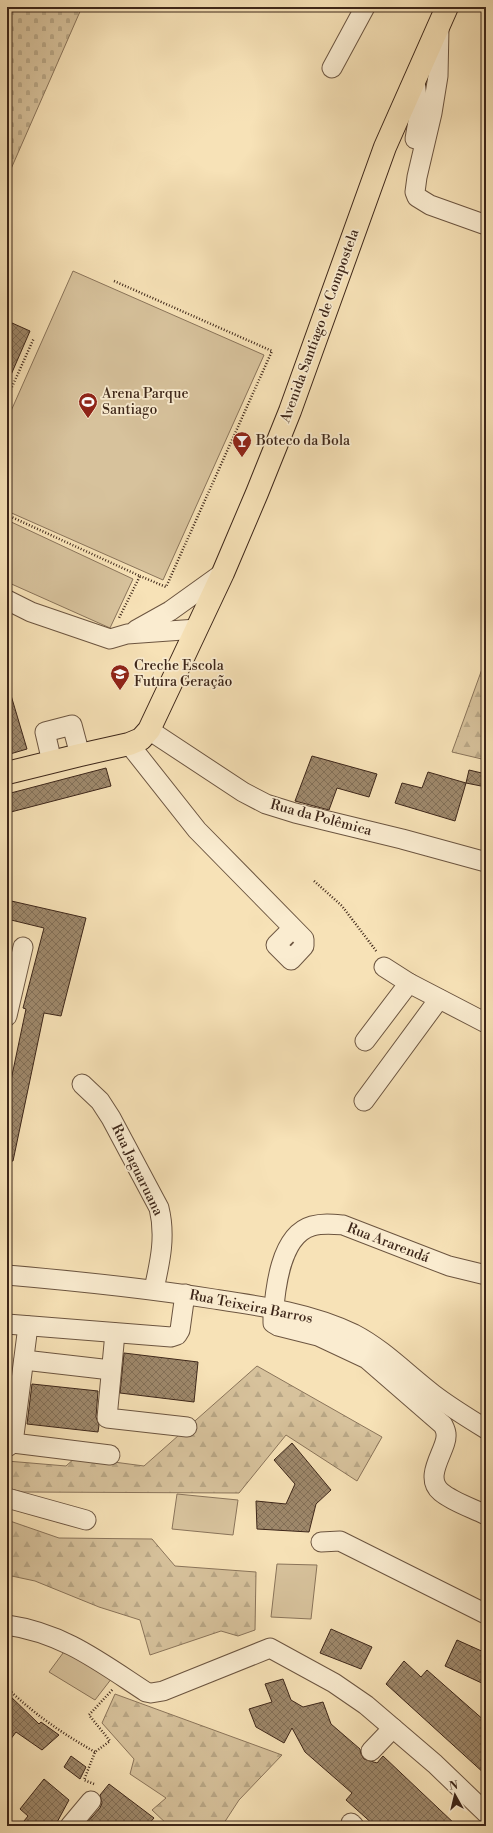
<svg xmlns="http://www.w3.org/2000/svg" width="493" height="1833" font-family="'Libre Bodoni',serif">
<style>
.green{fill:#d7c29c;stroke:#8a745a}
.forest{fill:url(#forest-firs);stroke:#8a745a}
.cemetery{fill:url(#cemetery-stones);stroke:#8a745a}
.building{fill:url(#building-cross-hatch);stroke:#3d2619}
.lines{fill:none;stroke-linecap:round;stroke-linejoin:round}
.minor-casing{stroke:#6c5540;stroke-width:21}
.major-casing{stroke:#3d2619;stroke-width:24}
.path{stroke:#3d2619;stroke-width:2.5;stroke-dasharray:1 2;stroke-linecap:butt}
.minor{stroke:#faecd0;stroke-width:19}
.major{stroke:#f7e2b7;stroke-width:22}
.labels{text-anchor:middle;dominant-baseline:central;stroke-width:3.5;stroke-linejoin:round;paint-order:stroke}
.street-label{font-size:14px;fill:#3d2619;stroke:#faecd0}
.poi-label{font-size:14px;fill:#3d2619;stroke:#faecd0;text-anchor:start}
</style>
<defs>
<pattern id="forest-firs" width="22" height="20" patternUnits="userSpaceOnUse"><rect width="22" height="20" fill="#d7c29c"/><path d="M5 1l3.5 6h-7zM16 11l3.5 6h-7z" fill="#b9a786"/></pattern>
<pattern id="cemetery-stones" width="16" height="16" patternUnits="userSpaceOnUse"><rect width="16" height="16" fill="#d7c29c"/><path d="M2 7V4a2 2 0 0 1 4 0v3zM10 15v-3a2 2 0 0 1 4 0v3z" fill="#b9a786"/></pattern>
<pattern id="building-cross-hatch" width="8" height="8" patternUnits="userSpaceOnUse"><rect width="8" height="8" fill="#9e886b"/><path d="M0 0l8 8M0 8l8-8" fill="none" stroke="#826f57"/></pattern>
</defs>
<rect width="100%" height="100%" fill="#f7e2b7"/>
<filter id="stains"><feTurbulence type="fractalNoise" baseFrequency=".005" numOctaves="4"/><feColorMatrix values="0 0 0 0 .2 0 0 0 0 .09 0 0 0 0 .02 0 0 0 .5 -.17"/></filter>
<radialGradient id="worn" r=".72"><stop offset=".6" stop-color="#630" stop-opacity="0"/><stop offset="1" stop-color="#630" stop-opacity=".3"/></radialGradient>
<g class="green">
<polygon points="73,271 264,355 163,580 7,511 7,420"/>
<polygon points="7,520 133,579 110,628 7,582"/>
<polygon points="177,1494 238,1500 233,1535 172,1529"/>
<polygon points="277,1564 317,1565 311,1619 271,1617"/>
<polygon points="66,1649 112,1678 95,1700 49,1672"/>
</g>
<g class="forest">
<polygon points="486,658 486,760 452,752"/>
<polygon points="257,1366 382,1437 357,1481 286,1435 239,1493 23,1492 7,1488 7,1461 66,1466 76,1457 144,1466"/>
<polygon points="7,1520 59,1538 152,1539 175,1566 256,1572 255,1630 238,1636 221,1631 150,1655 140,1620 99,1607 35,1581 7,1575"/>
<polygon points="115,1694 282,1755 239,1800 224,1823 227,1826 169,1826 152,1810 166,1798 130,1774 134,1759 102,1723"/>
</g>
<polygon class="cemetery" points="7,7 82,7 7,178"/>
<g class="building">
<polygon points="12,323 30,331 7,384 7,333"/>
<polygon points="10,692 27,749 10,754 7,744 7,693"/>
<polygon points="312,756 377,774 369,797 337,788 329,810 295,801"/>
<polygon points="106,768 111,786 7,813 7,794"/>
<polygon points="469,770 486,774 486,787 466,783"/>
<polygon points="428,772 466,783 455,821 395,803 402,783 422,788"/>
<polygon points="7,900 86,918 61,1016 44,1013 13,1161 7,1161 7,1099 26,1009 23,1008 44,928 7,919"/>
<polygon points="124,1353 198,1362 194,1402 120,1393"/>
<polygon points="32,1384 98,1391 96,1417 99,1425 98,1432 27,1424"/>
<polygon points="292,1443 331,1490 316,1504 309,1532 257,1529 256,1501 286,1504 295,1484 274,1460"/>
<polygon points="331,1629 372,1647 361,1669 320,1653"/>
<polygon points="457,1640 486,1653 486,1685 445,1666"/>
<polygon points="404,1661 421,1677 427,1670 486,1722 486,1775 386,1684"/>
<polygon points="283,1679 291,1700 303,1707 323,1702 331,1724 360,1749 361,1754 364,1759 377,1763 383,1756 457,1826 375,1826 346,1800 352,1793 305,1752 292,1728 284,1743 256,1727 249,1709 272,1702 265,1684"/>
<polygon points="7,1693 39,1724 41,1722 59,1735 42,1750 16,1732 7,1744"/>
<polygon points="71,1756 86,1767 80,1779 64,1767"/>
<polygon points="44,1779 69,1800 55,1826 20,1826 28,1816 20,1809"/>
<polygon points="109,1784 154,1818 147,1826 84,1826 100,1808 102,1803 100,1795"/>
</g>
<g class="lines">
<defs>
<g id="minor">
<polyline points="439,28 438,76 432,113 417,177 415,192 417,197 430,205 486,225"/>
<polyline points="332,68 365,7"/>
<polyline points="415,81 419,115 415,139"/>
<polyline points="7,600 31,612 110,639 127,634 197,629"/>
<polyline points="136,630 170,611 223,573"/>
<polyline points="149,730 243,792 266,804 295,813 402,839 486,862"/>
<polyline points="129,744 197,830 304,939 304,946 291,960 276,945 293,928"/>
<polyline points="52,762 45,732 72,725 80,755"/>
<polyline points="384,967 409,983 486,1023"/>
<polyline points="7,1016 23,947"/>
<polyline points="365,1041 409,983"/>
<path d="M82,1084L100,1101L111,1118L159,1208C166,1236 160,1262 154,1289"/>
<polyline points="364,1101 439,999"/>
<path d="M7,1275C76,1281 145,1288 214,1299C261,1306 311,1313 354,1334C383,1349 407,1374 433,1394C450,1407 468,1418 486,1429"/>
<path d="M486,1275L449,1266L343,1225C332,1224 323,1223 312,1226C280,1235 275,1290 273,1318V1323L278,1326L318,1336L367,1359L443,1425C444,1427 446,1431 446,1434C448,1449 422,1476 441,1492C453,1502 472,1508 486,1515"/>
<polyline points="7,1324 171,1337 177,1335 180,1330 185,1294"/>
<polyline points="115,1333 107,1418 187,1427"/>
<polyline points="24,1360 111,1370"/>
<polyline points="13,1443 110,1455"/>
<polyline points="7,1447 13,1443 28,1326"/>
<polyline points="7,1498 86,1520"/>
<polyline points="321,1542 340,1541 486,1614"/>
<path d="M7,1625C63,1633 100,1662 146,1692L151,1693L163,1691L270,1648L334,1683L366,1705L435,1764L486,1813"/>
<polyline points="371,1751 393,1728"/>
<polyline points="351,1823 354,1826"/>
<polyline points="70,1826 91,1801"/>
</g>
<polyline id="major" points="7,773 80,755 129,744 141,739 149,730 223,573 257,493 290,411 385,147 447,7"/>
</defs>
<use href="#minor" class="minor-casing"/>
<use href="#major" class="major-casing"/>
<g class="path">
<polyline points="114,281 272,351 166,587 140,576"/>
<polyline points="7,398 34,338"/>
<polyline points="7,515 140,576 119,618"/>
<polyline points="314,881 342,906 377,952"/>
<path d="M7,1688C34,1714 63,1734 95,1752"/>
<polyline points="94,1784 84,1780 95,1752 110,1741 89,1715 113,1689"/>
</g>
<use href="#minor" class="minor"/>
<use href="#major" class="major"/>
</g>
<defs>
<symbol id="stadium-pin" viewBox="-11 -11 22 30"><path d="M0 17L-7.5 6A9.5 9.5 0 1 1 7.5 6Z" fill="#8f2418" stroke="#faecd0"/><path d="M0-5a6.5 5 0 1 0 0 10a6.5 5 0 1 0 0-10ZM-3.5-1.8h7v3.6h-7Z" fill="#fff"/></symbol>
<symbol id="bar-pin" viewBox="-11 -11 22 30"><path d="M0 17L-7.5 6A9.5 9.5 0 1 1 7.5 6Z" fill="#8f2418" stroke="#faecd0"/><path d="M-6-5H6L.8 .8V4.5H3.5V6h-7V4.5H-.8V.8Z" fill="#fff"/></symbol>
<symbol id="school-pin" viewBox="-11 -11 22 30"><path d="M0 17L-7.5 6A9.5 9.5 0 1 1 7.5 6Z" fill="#8f2418" stroke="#faecd0"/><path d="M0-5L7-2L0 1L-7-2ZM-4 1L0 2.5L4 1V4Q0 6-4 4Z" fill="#fff"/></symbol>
</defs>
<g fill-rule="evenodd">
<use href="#stadium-pin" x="77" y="391" width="22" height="30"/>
<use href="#bar-pin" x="231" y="430" width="22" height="30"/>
<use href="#school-pin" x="109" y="663" width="22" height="30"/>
</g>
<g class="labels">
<g class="street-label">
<text transform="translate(320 326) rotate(-70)">Avenida Santiago de Compostela</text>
<text transform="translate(321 818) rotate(15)">Rua da Polêmica</text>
<text transform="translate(137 1170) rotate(64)">Rua Jaguaruana</text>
<text transform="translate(388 1243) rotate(21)">Rua Ararendá</text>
<text transform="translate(251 1307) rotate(11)">Rua Teixeira Barros</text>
</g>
<g class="poi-label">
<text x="102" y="394">Arena Parque<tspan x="102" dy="16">Santiago</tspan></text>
<text x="256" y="441">Boteco da Bola</text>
<text x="134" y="666">Creche Escola<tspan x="134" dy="16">Futura Geração</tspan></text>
</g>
</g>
<rect width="493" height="1833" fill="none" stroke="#f7e2b7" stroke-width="24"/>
<rect x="8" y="8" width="477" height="1817" fill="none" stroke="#3d2619" stroke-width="2"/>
<rect x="12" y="12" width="469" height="1809" fill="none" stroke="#3d2619"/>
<g transform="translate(455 1795) rotate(352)" stroke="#faecd0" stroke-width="3" paint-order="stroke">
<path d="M0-3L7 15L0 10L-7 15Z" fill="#3d2619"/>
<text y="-6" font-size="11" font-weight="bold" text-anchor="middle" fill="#3d2619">N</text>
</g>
<rect width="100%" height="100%" filter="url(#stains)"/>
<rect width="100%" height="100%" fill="url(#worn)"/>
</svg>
